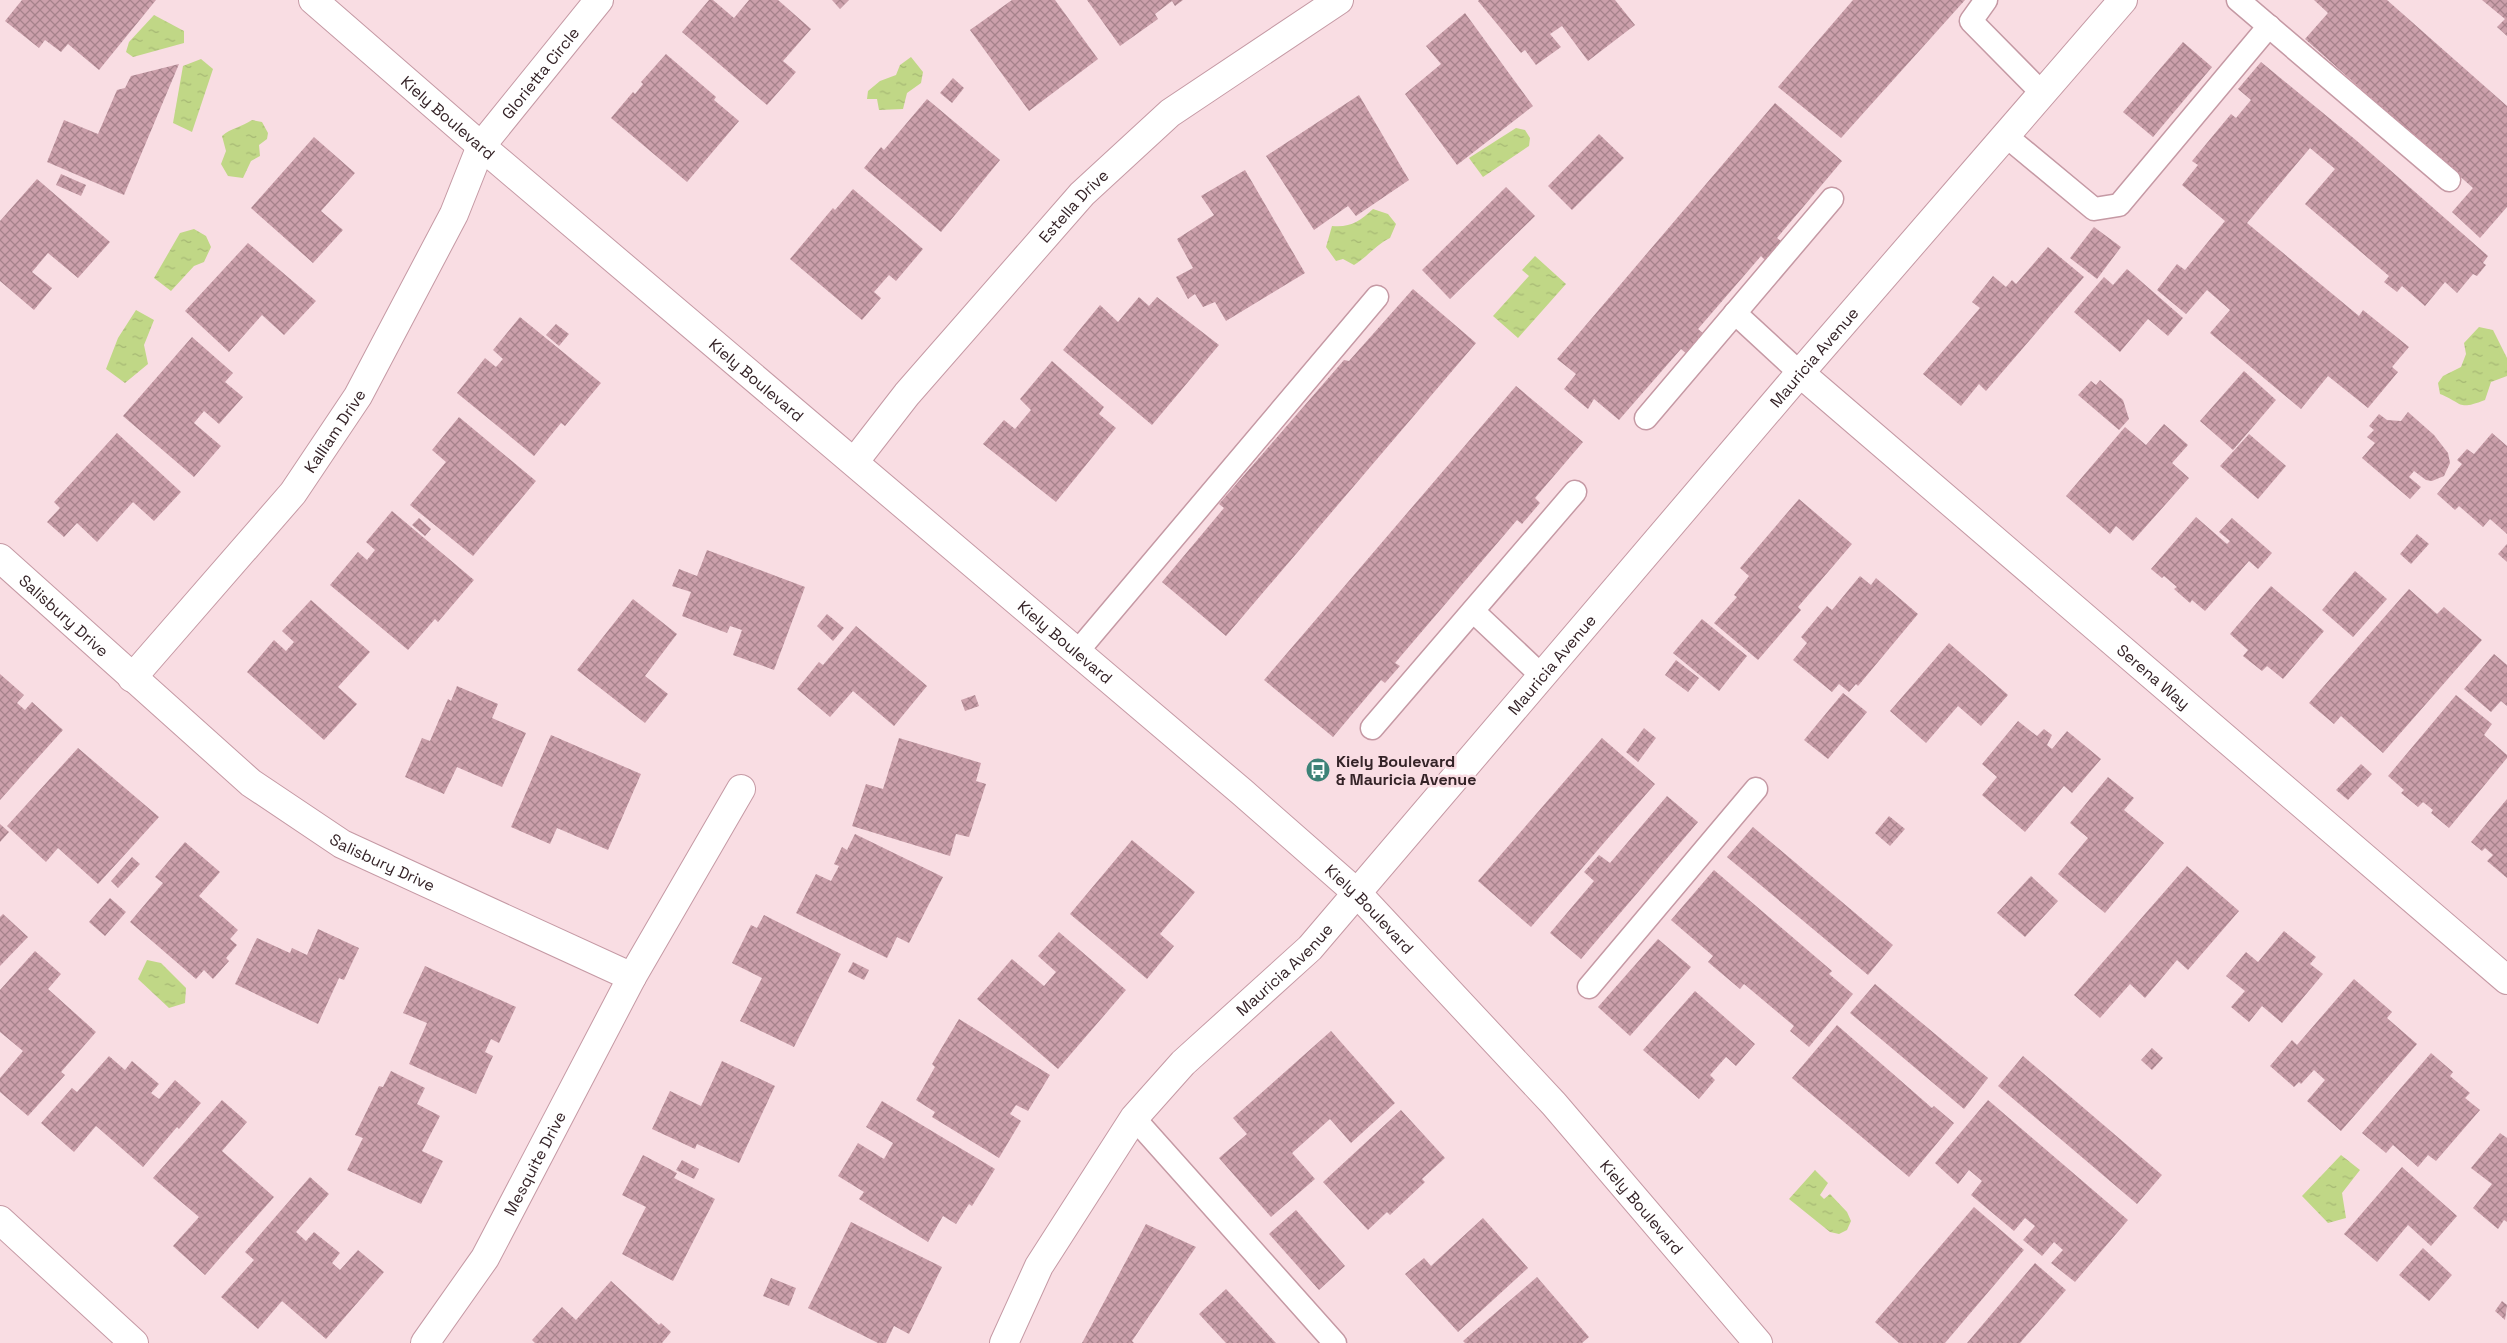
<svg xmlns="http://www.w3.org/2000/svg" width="2507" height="1343" font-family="'Space Grotesk',sans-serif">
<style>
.water{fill:url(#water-ripples)}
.building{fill:url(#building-cross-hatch)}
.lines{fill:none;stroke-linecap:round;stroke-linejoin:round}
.service-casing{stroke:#c599a4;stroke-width:25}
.minor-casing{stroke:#c599a4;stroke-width:30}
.secondary-casing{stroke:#c599a4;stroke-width:30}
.service{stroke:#fff;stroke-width:22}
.minor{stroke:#fff;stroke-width:28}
.secondary{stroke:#fff;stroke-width:28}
.labels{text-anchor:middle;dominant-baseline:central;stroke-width:5;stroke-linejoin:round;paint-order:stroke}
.street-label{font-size:16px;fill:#342327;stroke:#f9dde3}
.poi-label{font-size:16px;font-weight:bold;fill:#342327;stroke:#f9dde3;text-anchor:start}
</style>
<defs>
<pattern id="water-ripples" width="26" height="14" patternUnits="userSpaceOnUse" patternTransform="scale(1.25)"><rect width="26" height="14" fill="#c0d786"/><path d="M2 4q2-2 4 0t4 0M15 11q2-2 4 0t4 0" fill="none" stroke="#a6b874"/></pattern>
<pattern id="building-cross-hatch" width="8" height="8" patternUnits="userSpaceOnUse" patternTransform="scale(1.25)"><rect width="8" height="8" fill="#cca0ab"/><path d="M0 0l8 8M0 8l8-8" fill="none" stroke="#a6828b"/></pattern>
</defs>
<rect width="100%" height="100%" fill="#f9dde3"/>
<g class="water">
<polygon points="154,15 184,31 184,43 133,57 126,52 129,42"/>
<polygon points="911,57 923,72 921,83 907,93 903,109 879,110 877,99 867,99 868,91 880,81 896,75 900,65"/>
<polygon points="201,59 213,69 192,132 173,123 183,66"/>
<path d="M252,120L262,122L268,133L267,139L259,145L260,156L251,161L243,178L228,176L221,164L226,151L222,136C231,128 242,127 252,120Z"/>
<polygon points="1516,128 1525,130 1530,138 1529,146 1483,177 1469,158"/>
<path d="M1373,209L1388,214L1396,224L1390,238C1376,245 1367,257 1354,265L1343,259L1336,261L1326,247L1332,226C1350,228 1360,221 1373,209Z"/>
<polygon points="194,229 206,236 211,247 204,262 194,266 171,291 154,278 180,233"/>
<polygon points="1535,256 1566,284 1518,338 1493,316 1529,276 1522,270"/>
<polygon points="136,310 154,320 144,345 148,364 125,383 106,369 118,338"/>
<path d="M2479,327L2493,330L2507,358V376L2491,382L2485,400C2457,411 2463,403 2440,394L2438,383L2443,376L2461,367L2466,354L2464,343Z"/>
<polygon points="147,960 161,963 186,988 185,1003 169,1008 138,979"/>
<polygon points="2341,1155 2360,1170 2342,1193 2346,1218 2328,1223 2302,1196"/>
<polygon points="1815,1170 1828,1183 1820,1195 1824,1199 1830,1194 1847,1212 1851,1221 1847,1230 1839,1234 1830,1232 1789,1199"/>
</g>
<g class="building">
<polygon points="22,0 156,0 99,70 68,44 61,52 45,40 39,48 5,21"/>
<polygon points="709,0 713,0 734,18 749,0 778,0 811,29 783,61 796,72 767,105 682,32"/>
<polygon points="832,0 849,0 840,9"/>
<polygon points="1012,0 1055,0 1098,59 1029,111 970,30"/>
<polygon points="1087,0 1183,0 1175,6 1172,1 1155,14 1158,19 1120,46"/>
<polygon points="1479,0 1615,0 1635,25 1588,61 1562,26 1550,34 1561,47 1536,65 1525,50 1521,53 1478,1"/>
<polygon points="1853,0 1965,0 1841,138 1778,87"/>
<polygon points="2314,0 2387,0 2507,106 2507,207 2480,238 2452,212 2473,188 2305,39 2328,13"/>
<polygon points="2482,0 2507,0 2507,36 2497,27 2505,19"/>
<polygon points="1465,13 1533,106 1457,165 1405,94 1441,64 1426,46"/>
<polygon points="2183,42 2212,67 2153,137 2123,112"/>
<polygon points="666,54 716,97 714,100 739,121 687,182 611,118 633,92 635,94 643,84 641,82"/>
<polygon points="2261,62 2357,141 2488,256 2483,263 2486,265 2477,276 2473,274 2457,293 2445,282 2425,306 2402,286 2397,292 2384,282 2389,276 2305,204 2335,169 2310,148 2247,223 2359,316 2363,310 2409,347 2392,367 2398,372 2368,408 2328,376 2301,409 2210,333 2230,310 2207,290 2186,314 2157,290 2177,264 2185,270 2225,221 2182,185 2198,165 2192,161 2231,114 2236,118 2251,100 2238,89"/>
<polygon points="179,64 124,195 47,162 64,120 98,134 117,90 125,88 131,76"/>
<polygon points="953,78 964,88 952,103 940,93"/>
<polygon points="1359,95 1409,180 1356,216 1348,206 1314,230 1266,156"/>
<polygon points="927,99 1000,160 941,232 864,168 881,147 884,150"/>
<polygon points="1775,103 1842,161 1777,238 1781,241 1765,260 1761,256 1698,329 1705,335 1688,355 1681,349 1619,420 1594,399 1588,409 1564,389 1576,374 1557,359"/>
<polygon points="1599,134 1624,158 1572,210 1548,186"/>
<polygon points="314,137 355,173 321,211 343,230 313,263 251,208"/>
<polygon points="1245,170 1305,273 1226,321 1215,302 1203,307 1195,294 1188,299 1176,277 1193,268 1177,239 1214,215 1201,196"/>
<polygon points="61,174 86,185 81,196 56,185"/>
<polygon points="37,179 110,242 78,278 48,253 32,272 52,288 34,310 0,281 0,221"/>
<polygon points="1506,187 1535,216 1450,299 1422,270"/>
<polygon points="853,189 923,249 896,281 889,275 874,292 881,298 862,320 790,259 833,208 835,210"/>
<polygon points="2094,227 2121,247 2097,279 2070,258"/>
<polygon points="248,243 316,301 284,335 262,315 229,352 185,311"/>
<polygon points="2048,247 2084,277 1986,391 1979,384 1961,406 1923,374 1980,308 1972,302 1993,276 2006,287 2012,280 2016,284"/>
<polygon points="2127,269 2183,318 2168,336 2148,319 2120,352 2074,312 2104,277 2113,285"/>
<polygon points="1413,289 1476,343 1226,636 1162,582 1224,508 1219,504 1344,360 1349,361"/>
<polygon points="1139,297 1149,306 1157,297 1219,345 1152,425 1063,350 1100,305 1118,322"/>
<polygon points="520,317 601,383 565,426 561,423 534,456 457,393 485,358 496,367 503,359 493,350"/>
<polygon points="556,324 569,334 559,346 546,335"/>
<polygon points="192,337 233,373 225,382 243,397 219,424 204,411 194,423 221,446 194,477 123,416"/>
<polygon points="1052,361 1104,407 1099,414 1116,428 1056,502 983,444 1004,420 1015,429 1031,410 1020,399"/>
<polygon points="2244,371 2276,400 2233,450 2200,421"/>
<polygon points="2100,380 2123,400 2129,419 2119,430 2078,395 2091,381 2096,385"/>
<polygon points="1516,386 1583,442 1535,498 1540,503 1522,524 1517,520 1395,663 1400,666 1385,683 1381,680 1333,737 1264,680"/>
<polygon points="2408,412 2434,435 2448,453 2450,463 2444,476 2432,481 2426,480 2414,471 2409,477 2421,487 2410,499 2362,458 2375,443 2367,437 2374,430 2369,426 2379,414 2387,420 2401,421"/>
<polygon points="459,417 536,481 473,556 410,505 446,462 432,450"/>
<polygon points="2164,424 2188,445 2172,463 2189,478 2133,541 2116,526 2110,534 2066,496 2125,427 2146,445"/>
<polygon points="117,433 181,492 154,521 133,502 97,542 77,523 64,537 47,522 60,508 54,502"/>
<polygon points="2492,433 2507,446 2507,534 2490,519 2483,527 2459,506 2455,510 2437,494 2462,464 2457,460 2467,449 2474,454"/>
<polygon points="2249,434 2286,466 2258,499 2220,466"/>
<polygon points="1799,499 1852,544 1798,607 1801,610 1758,660 1714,623 1737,597 1734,595 1749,576 1740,568"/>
<polygon points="392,511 474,580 438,622 435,619 408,650 330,585 358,552 367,560 375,550 366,542"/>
<polygon points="2196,517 2227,544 2230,541 2219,532 2232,518 2272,553 2258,569 2249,561 2205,611 2192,600 2190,603 2174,589 2177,587 2164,576 2162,578 2151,569"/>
<polygon points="419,518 431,529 425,536 412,525"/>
<polygon points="2417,534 2429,544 2411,564 2400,554"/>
<polygon points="2507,544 2507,562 2498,554"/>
<polygon points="707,550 805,587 774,670 733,655 742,630 730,626 727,633 682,616 691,592 672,586 679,569 697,576"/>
<polygon points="2355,571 2387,599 2353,637 2322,610"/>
<polygon points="1860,576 1871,585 1876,578 1918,614 1858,686 1856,684 1849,692 1839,684 1832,692 1793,660 1807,643 1801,637 1827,606 1832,610"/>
<polygon points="2271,586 2324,631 2283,679 2267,666 2262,671 2243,656 2248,650 2230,634"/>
<polygon points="2409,589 2437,614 2444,607 2482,640 2383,753 2341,716 2334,724 2309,703"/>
<polygon points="633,599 677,634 645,676 668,694 645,723 577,670"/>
<polygon points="311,600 370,652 338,687 357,704 324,740 247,672 274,640 286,651 294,642 282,631"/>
<polygon points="827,614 844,628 833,641 817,626"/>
<polygon points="1702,619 1747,656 1719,691 1673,653"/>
<polygon points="856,626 927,686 894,726 853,691 830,717 797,689 819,662 823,665"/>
<polygon points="1949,643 2008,695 1981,726 1958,706 1926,743 1890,711"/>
<polygon points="2494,654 2507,665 2507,706 2501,701 2491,712 2464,689"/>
<polygon points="1676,660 1699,678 1688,692 1665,675"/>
<polygon points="0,674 24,695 17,703 25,710 32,702 63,730 0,800"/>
<polygon points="457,686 498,704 492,718 526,733 502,787 457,767 444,794 405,777 422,738 430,741 448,699 451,701"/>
<polygon points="1843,693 1867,712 1828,759 1804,740"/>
<polygon points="975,695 979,706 965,711 961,700"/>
<polygon points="2456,695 2492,724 2484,735 2507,755 2507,758 2449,828 2431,813 2433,810 2423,802 2418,807 2401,793 2404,790 2388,776"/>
<polygon points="2018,721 2037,736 2044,729 2052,735 2047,745 2052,749 2067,731 2101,759 2072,793 2064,786 2025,832 1982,795 1997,777 1982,764"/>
<polygon points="1644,728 1656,738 1638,762 1626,752"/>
<polygon points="551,735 641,774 608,850 557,828 550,844 511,827"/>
<polygon points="899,738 981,763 976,781 986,784 969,837 956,834 950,856 852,826 866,784 883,789"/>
<polygon points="1602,738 1655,784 1531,927 1478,881"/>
<polygon points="78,748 159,817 98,884 58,848 46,862 7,826"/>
<polygon points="2361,764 2372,774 2348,800 2336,790"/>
<polygon points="2108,777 2134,798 2124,810 2164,843 2105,913 2058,874 2088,838 2070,823"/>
<polygon points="1667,796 1698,822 1581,959 1550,933 1594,881 1584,872 1599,855 1610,863"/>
<polygon points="2507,799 2507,878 2487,861 2493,855 2485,848 2482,851 2471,842"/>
<polygon points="1889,816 1905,829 1890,846 1875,833"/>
<polygon points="0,824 9,832 0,842"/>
<polygon points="1753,827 1893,945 1868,975 1727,857"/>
<polygon points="855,834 943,877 909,943 897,937 887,958 796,913 816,874 831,881 839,866 834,864 842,847 847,850"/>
<polygon points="1132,840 1195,892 1160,934 1174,946 1147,979 1070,914"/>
<polygon points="185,842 220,872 199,896 238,930 230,939 237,945 226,958 229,961 213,979 204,970 196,979 130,922 163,883 155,877"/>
<polygon points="132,857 140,864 118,888 111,881"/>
<polygon points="2187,866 2239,911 2188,970 2177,960 2145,998 2130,984 2100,1018 2074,995"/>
<polygon points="1714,870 1832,971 1829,974 1853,994 1809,1047 1790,1031 1794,1026 1744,984 1740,989 1708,962 1713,956 1671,920"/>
<polygon points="2031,876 2058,901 2025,937 1997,913"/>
<polygon points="110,898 126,912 105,936 89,922"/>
<polygon points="3,914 28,937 0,966 0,917"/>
<polygon points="764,915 841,954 794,1047 740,1021 762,978 732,963 751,925 757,928"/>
<polygon points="318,929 359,948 344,980 339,978 318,1024 235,984 257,938 290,953 292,948 307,955"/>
<polygon points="2284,931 2316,957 2310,964 2323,974 2282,1023 2262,1006 2249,1022 2231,1007 2245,991 2226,976 2246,952 2258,962"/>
<polygon points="1059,932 1126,990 1058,1069 977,999 1012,959 1044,986 1056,972 1038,956"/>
<polygon points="1658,939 1691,967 1630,1036 1598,1007"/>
<polygon points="35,951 61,974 48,989 96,1032 61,1072 65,1075 28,1116 0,1092 0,1078 23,1051 0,1032 0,990"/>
<polygon points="853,962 869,970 864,980 848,972"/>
<polygon points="425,966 516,1007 499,1043 491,1039 485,1052 493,1056 476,1094 409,1064 427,1023 403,1013"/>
<polygon points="2354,979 2392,1012 2387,1018 2417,1044 2341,1131 2307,1101 2325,1080 2314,1070 2301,1084 2299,1082 2294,1087 2270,1066 2292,1040 2297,1045"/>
<polygon points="1875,984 1988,1078 1964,1109 1850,1013"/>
<polygon points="1695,991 1755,1044 1736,1066 1726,1057 1710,1075 1715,1080 1699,1099 1643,1050"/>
<polygon points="959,1019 1050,1075 1028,1111 1016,1105 1010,1114 1021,1121 999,1158 932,1117 935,1112 916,1100 935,1067 932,1064"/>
<polygon points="1837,1025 1932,1108 1934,1106 1954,1123 1909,1177 1792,1078"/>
<polygon points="1331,1031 1395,1103 1351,1143 1330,1119 1292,1153 1315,1179 1271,1217 1219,1158 1247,1134 1233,1118"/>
<polygon points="2152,1048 2163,1058 2152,1070 2141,1060"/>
<polygon points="2431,1053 2453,1072 2450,1076 2470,1093 2465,1098 2480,1110 2436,1161 2428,1155 2418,1167 2393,1145 2386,1153 2362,1133"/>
<polygon points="109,1056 125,1070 132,1061 159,1084 151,1093 159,1099 175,1080 201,1103 179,1129 177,1127 143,1167 96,1126 74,1152 41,1123 72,1088 77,1092"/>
<polygon points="2023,1056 2162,1175 2137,1204 1998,1086"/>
<polygon points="722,1061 775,1086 739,1163 697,1144 695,1149 652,1129 670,1091 701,1106"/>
<polygon points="391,1071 425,1088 417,1104 440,1116 422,1151 443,1161 421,1204 347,1170 363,1138 355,1135 379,1086 383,1087"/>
<polygon points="222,1100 247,1122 222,1151 274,1197 205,1275 173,1246 199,1217 153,1178"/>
<polygon points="1988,1100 2128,1220 2075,1282 2051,1263 2063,1250 2054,1242 2042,1256 2023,1240 2035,1226 2025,1218 2014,1231 1971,1195 1982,1181 1969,1170 1958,1184 1935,1163"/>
<polygon points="882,1101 995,1169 972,1206 969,1204 956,1224 943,1216 928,1242 859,1199 864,1192 838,1176 858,1143 884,1159 893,1143 866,1127"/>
<polygon points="1401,1110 1445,1158 1422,1179 1425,1182 1390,1215 1387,1212 1368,1230 1323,1182"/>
<polygon points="2500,1133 2507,1138 2507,1222 2504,1220 2498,1229 2473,1208 2492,1184 2471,1168"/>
<polygon points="643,1155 677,1173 674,1178 715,1199 673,1281 622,1254 646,1207 622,1195"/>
<polygon points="682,1160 699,1169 694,1179 676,1170"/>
<polygon points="2402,1167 2457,1216 2431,1246 2408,1225 2377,1262 2344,1234"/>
<polygon points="310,1177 329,1194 296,1232 306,1241 314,1232 340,1253 332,1263 340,1270 358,1250 384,1272 326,1339 282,1301 258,1329 221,1297 254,1260 245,1252"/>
<polygon points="1974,1207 2024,1250 1945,1343 1899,1343 1875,1322"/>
<polygon points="1296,1210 1345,1266 1319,1290 1269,1234"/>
<polygon points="1483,1218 1528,1268 1458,1332 1405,1274 1424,1258 1431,1266"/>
<polygon points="851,1222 942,1267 909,1334 894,1326 886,1343 878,1343 808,1308"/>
<polygon points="1146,1224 1196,1247 1132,1341 1134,1343 1082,1343"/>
<polygon points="2423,1248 2452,1275 2429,1301 2399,1275"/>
<polygon points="2035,1263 2066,1290 2020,1343 1967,1343"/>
<polygon points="1537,1277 1589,1337 1582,1343 1465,1343 1463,1341"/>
<polygon points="771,1278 796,1288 789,1306 763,1296"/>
<polygon points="611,1281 659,1325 661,1323 671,1332 662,1343 535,1343 532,1340 562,1307 576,1320"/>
<polygon points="1226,1289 1276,1343 1226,1343 1199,1314"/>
<polygon points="2502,1301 2507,1305 2505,1320 2495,1311"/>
</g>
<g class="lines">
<defs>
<g id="service">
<polyline points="1986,0 1971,21 2042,93"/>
<polyline points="2238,0 2449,180"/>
<polyline points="2006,136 2094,209 2119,205 2269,26"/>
<polyline points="1735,313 1800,373"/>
<polyline points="1646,418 1832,199"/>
<polyline points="1473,611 1542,676"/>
<polyline points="1077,652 1377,297"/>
<polyline points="1372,728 1575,492"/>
<polyline points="1589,987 1756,789"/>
<polyline points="1134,1118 1335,1343"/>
</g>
<g id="minor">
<path id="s1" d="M1800,373L2507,980"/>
<path id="s2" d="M855,461L907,394L1082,194L1170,113L1339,0"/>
<path id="s3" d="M0,558L251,783L342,844L632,977L741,789"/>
<path id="s4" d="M132,678L293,493L358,396L454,214L481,146L599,0"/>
<polyline points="0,1220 134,1343"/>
<path id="s5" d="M425,1343L485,1258L632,977"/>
<path id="s6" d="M1004,1343L1039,1266L1134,1118L1183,1063L1310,948L1800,373L2123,0"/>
</g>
<g id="secondary">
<path id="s7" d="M313,0L481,146L1242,792L1357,893L1554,1104L1758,1343"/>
</g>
</defs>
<use href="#service" class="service-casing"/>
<use href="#minor" class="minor-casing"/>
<use href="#secondary" class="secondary-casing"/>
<use href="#service" class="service"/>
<use href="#minor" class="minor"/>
<use href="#secondary" class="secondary"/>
</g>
<defs>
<symbol id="bus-disc" viewBox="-11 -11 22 22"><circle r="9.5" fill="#3d8277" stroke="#f9dde3"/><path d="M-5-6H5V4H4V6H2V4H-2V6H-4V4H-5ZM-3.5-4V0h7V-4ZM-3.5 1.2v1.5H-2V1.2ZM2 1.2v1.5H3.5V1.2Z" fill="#fff"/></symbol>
</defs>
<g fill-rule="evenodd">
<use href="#bus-disc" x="1304" y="756" width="28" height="28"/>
</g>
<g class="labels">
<g class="street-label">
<text stroke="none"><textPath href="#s4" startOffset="735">Glorietta Circle</textPath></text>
<text stroke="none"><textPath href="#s7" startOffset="179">Kiely Boulevard</textPath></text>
<text stroke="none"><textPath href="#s2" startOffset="336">Estella Drive</textPath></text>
<text stroke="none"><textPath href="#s6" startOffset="1282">Mauricia Avenue</textPath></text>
<text stroke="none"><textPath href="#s7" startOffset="584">Kiely Boulevard</textPath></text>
<text stroke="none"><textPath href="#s4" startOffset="320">Kalliam Drive</textPath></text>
<text stroke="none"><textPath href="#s3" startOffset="86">Salisbury Drive</textPath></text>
<text stroke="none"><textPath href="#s7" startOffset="989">Kiely Boulevard</textPath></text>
<text stroke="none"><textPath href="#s6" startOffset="878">Mauricia Avenue</textPath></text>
<text stroke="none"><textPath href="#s1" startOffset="466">Serena Way</textPath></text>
<text stroke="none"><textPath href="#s3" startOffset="491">Salisbury Drive</textPath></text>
<text stroke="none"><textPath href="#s7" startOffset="1394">Kiely Boulevard</textPath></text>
<text stroke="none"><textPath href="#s6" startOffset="472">Mauricia Avenue</textPath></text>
<text stroke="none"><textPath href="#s5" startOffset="211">Mesquite Drive</textPath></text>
<text stroke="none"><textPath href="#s7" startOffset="1798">Kiely Boulevard</textPath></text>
</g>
<g class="poi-label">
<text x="1336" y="761">Kiely Boulevard<tspan x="1336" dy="18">&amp; Mauricia Avenue</tspan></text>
</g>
</g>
</svg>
